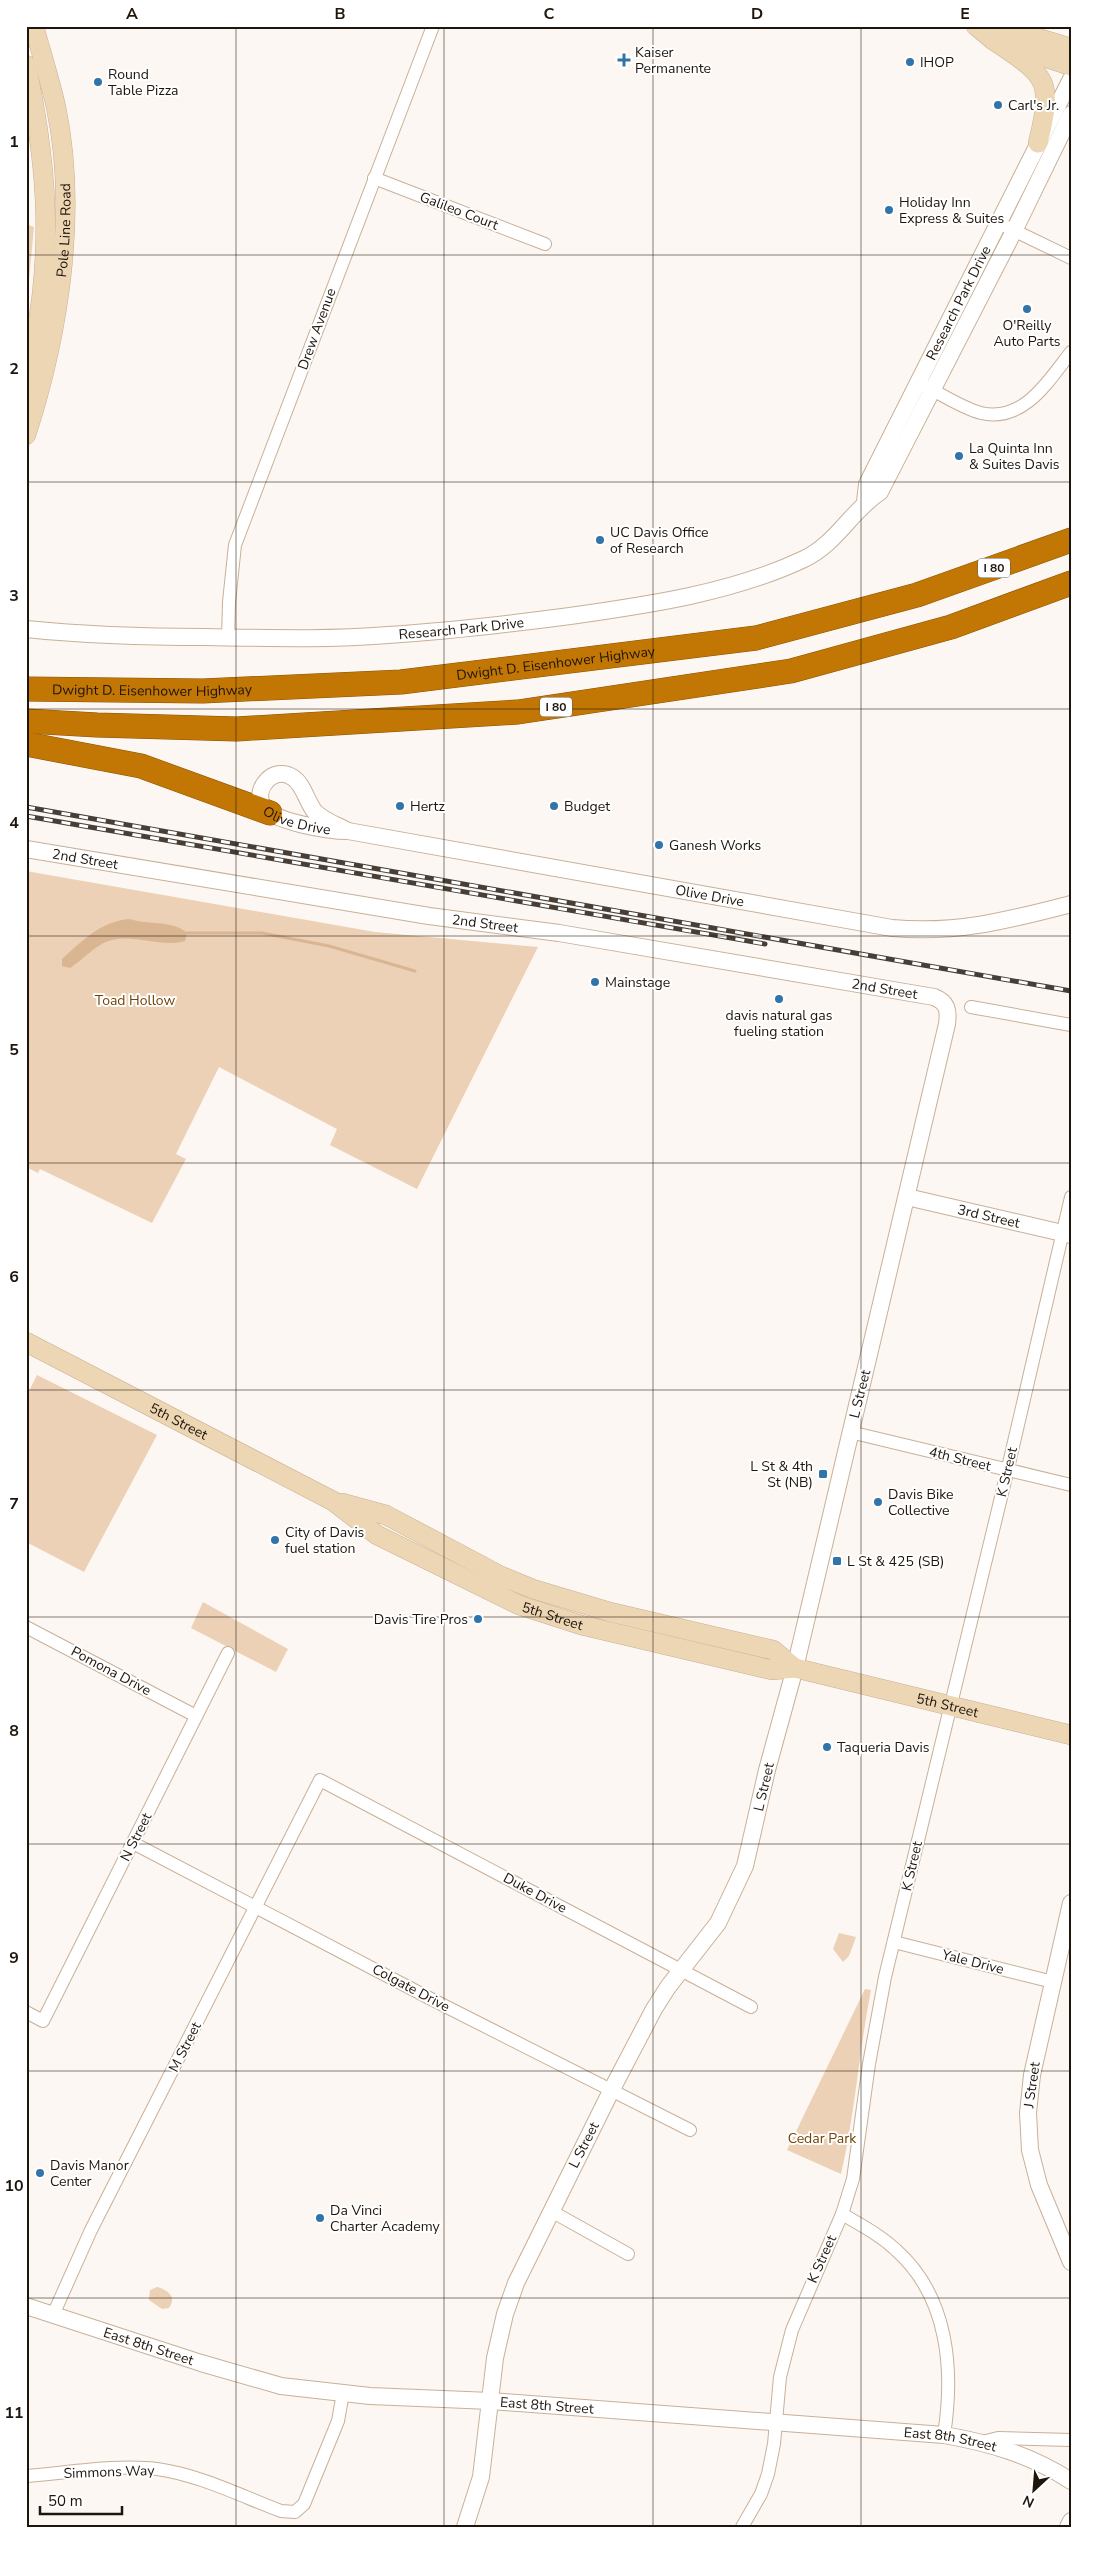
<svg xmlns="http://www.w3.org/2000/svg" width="1097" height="2553" font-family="'Nunito Sans',sans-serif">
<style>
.green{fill:#edd1b6}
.water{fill:#dab591}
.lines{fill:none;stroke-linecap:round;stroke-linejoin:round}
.stream{stroke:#dab591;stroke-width:3}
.minor-casing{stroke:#c8b098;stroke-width:14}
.tertiary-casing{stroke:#c8b098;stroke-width:18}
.secondary-casing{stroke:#c8b098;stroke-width:20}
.motorway-casing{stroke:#895406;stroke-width:25}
.minor{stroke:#fff;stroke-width:12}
.tertiary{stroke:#fff;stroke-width:16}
.secondary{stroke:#edd6b3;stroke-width:19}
.motorway{stroke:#c27603;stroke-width:24}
.rail-casing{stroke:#473f37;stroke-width:5}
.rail{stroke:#fff;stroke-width:3;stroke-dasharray:9;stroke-linecap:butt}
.grid{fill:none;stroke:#1e150d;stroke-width:1;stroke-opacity:0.55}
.poi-dot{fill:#3174aa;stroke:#fff;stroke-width:2}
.labels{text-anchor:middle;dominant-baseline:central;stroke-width:4;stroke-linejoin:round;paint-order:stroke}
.shield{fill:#fff;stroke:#625b56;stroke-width:1}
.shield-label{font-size:12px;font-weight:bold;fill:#1e150d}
.poi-label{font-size:14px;fill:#1e150d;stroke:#fff;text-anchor:start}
.street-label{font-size:14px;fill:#1e150d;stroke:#fff}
.park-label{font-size:14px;fill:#734403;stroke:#fff}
.neatline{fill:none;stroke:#1e150d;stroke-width:2}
.grid-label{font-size:16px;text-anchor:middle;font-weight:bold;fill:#1e150d}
</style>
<rect width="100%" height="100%" fill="#fcf7f2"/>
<g class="green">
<polygon points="26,224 34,227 26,312"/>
<polygon points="26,871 375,932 538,947 417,1189 330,1145 337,1129 219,1067 176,1154 186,1159 152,1223 40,1169 38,1173 26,1167"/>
<polygon points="37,1375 157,1435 84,1572 26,1542 26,1397"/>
<polygon points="203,1602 288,1649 276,1672 191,1628"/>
<polygon points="839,1933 856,1937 849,1956 843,1962 833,1949"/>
<path d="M865,1989L871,1990C859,2051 855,2114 841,2174L787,2150Z"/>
<path d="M157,2287C168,2290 177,2297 169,2308L162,2309L149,2300L150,2290Z"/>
</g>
<path class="water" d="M130,919C147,925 174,920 187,933L185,941C161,948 136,934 112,940C97,943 83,960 70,968L62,966V959C82,941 101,921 130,919Z"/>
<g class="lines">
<polyline class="stream" points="187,933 262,933 329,946 415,971"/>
<defs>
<g id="minor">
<polyline points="374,178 545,244"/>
<polyline points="1007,227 1071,258"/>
<path d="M925,386C943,395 962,408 981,413C1024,423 1049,380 1071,352"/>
<polyline points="228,638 229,602 235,545 433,26"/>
<polyline points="971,1007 1071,1025"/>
<polyline points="850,1432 1071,1485"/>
<polyline points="26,1627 196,1716"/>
<polyline points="133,1843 433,2000 690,2130"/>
<polyline points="894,1942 1053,1982"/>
<polyline points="26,2012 43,2021 228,1653"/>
<polyline points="551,2211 628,2254"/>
<path d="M842,2214C861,2225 880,2235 896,2250C949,2297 954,2371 944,2435"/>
<polyline points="53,2315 91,2230 320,1780 751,2007"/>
<polyline points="982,2442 998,2438 1071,2440"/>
<path d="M26,2476C67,2473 117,2464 157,2469C200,2475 241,2496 281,2511L295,2512L304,2504L338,2421L343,2393"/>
<polyline points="742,2527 761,2494 768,2474 774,2444 780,2377 792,2330 842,2214 853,2179 869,2064 885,1977 1004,1485 1071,1197"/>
</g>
<g id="tertiary">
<path id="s1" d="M865,502L867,484L1071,79"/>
<path id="s2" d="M26,629C85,635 145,637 205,637C266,638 327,640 388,635C449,631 509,624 570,616C648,605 732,593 804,559C836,544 851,511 880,492L1014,231L1071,114"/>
<path id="s3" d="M348,831C337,825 324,821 315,812C306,801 304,784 292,777C274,766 254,787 262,805C270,822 331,831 348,831L892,928C957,934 1009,920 1071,904"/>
<path id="s4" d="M26,849L429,916L559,933L934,997C947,1002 949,1010 947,1024L795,1668L767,1770L745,1866L718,1923L668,1987L654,2009L611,2091L516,2283L505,2314L495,2358L481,2477L465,2527"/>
<path id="s5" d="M907,1197L1071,1235"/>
<polyline points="1071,1903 1032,2075 1028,2113 1030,2150 1039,2185 1071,2262"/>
<path id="s6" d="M26,2306L201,2363L281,2386L370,2396L491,2401L944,2435C990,2443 1031,2455 1071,2481"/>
<polyline points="1068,2527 1071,2521"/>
</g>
<g id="secondary">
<polyline points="976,26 993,40 1071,66"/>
<polyline points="999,26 1071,48"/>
<path d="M993,40C1046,76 1054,78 1038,143"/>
<path d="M26,65C46,157 53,241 36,334C33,350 31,367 26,383"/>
<path id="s7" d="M26,435C59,334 78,212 56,107C50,80 41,53 34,26"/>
<path id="s8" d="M26,1342L333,1501L377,1535L519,1605L581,1625L772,1670L795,1668L1071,1735"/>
<polyline points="342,1503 386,1515 501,1576 533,1589 610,1612 773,1650 795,1668"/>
</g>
<g id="motorway">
<path id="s9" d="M26,689L203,691L401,682L756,638L917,595L1071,540"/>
<polyline points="26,721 97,725 237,729 518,712 791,671 951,627 1071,583"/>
<polyline points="26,744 141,766 270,813"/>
</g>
</defs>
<use href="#minor" class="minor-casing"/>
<use href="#tertiary" class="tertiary-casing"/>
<use href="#secondary" class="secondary-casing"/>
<use href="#motorway" class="motorway-casing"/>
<use href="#minor" class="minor"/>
<use href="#tertiary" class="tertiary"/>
<use href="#secondary" class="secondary"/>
<use href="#motorway" class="motorway"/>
<defs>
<g id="rail">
<polyline points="26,807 1071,991"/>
<polyline points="26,816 765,944"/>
</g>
</defs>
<use href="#rail" class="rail-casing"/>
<use href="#rail" class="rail"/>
</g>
<path class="grid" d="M236,26V2527M444,26V2527M653,26V2527M861,26V2527M26,255H1071M26,482H1071M26,709H1071M26,936H1071M26,1163H1071M26,1390H1071M26,1617H1071M26,1844H1071M26,2071H1071M26,2298H1071"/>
<g class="poi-dot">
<path d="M621.5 52.5h5v5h5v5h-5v5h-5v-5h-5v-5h5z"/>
<circle cx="910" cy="62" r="5"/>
<circle cx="98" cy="82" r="5"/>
<circle cx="998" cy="105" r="5"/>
<circle cx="889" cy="210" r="5"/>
<circle cx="1027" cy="309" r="5"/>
<circle cx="959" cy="456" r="5"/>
<circle cx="600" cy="540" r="5"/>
<circle cx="400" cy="806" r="5"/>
<circle cx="554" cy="806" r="5"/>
<circle cx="659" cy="845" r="5"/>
<circle cx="595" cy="982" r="5"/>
<circle cx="779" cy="999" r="5"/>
<rect x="818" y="1469" width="10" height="10" rx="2.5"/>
<circle cx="878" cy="1502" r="5"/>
<circle cx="275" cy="1540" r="5"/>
<rect x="832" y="1556" width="10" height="10" rx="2.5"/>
<circle cx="478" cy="1619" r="5"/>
<circle cx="827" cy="1747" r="5"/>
<circle cx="40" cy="2173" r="5"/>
<circle cx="320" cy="2218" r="5"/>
</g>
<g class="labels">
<g class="shield">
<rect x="978" y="558.5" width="32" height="19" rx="4"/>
<rect x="540" y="697.5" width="32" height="19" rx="4"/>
</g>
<g class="shield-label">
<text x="994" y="568">I 80</text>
<text x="556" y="707">I 80</text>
</g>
<g class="poi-label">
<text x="635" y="52">Kaiser<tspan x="635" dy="16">Permanente</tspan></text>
<text x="920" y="62">IHOP</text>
<text x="108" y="74">Round<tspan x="108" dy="16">Table Pizza</tspan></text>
<text x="1008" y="105">Carl's Jr.</text>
<text x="899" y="202">Holiday Inn<tspan x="899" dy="16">Express &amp; Suites</tspan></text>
<text x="1027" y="325" text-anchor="middle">O'Reilly<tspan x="1027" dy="16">Auto Parts</tspan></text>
<text x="969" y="448">La Quinta Inn<tspan x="969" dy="16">&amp; Suites Davis</tspan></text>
<text x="610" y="532">UC Davis Office<tspan x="610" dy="16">of Research</tspan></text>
<text x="410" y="806">Hertz</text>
<text x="564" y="806">Budget</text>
<text x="669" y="845">Ganesh Works</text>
<text x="605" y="982">Mainstage</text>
<text x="779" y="1015" text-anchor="middle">davis natural gas<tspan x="779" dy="16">fueling station</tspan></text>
<text x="813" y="1466" text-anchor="end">L St &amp; 4th<tspan x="813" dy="16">St (NB)</tspan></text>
<text x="888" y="1494">Davis Bike<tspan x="888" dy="16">Collective</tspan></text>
<text x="285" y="1532">City of Davis<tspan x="285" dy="16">fuel station</tspan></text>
<text x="847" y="1561">L St &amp; 425 (SB)</text>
<text x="468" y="1619" text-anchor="end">Davis Tire Pros</text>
<text x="837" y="1747">Taqueria Davis</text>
<text x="50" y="2165">Davis Manor<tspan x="50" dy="16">Center</tspan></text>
<text x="330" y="2210">Da Vinci<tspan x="330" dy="16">Charter Academy</tspan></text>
</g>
<g class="street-label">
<text transform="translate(459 211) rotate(21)">Galileo Court</text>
<text stroke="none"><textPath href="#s7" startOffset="209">Pole Line Road</textPath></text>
<text stroke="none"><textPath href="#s1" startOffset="221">Research Park Drive</textPath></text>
<text transform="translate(317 329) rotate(-70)">Drew Avenue</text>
<text stroke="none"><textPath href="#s2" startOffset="436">Research Park Drive</textPath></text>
<text stroke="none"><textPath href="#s9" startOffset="531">Dwight D. Eisenhower Highway</textPath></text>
<text stroke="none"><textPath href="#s9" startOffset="126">Dwight D. Eisenhower Highway</textPath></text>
<text stroke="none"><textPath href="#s3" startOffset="174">Olive Drive</textPath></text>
<text stroke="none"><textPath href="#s4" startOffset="60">2nd Street</textPath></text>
<text stroke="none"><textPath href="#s3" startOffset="594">Olive Drive</textPath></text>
<text stroke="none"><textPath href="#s4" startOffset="465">2nd Street</textPath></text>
<text stroke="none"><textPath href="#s4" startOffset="870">2nd Street</textPath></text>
<text stroke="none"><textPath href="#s5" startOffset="84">3rd Street</textPath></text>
<text transform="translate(860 1394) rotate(-76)">L Street</text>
<text stroke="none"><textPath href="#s8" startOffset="172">5th Street</textPath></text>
<text transform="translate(960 1459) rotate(14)">4th Street</text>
<text transform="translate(1007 1472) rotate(-77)">K Street</text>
<text stroke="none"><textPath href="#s8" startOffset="595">5th Street</textPath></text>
<text transform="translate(111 1671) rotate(28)">Pomona Drive</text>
<text stroke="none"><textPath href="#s8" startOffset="1001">5th Street</textPath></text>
<text transform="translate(764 1787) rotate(-77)">L Street</text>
<text transform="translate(136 1837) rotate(-63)">N Street</text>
<text transform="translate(912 1866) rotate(-77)">K Street</text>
<text transform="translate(535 1893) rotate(28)">Duke Drive</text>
<text transform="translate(973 1962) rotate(14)">Yale Drive</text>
<text transform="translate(411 1988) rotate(28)">Colgate Drive</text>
<text transform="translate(185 2047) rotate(-63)">M Street</text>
<text transform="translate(1032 2085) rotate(-82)">J Street</text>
<text transform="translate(584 2145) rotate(-63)">L Street</text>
<text transform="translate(822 2259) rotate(-66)">K Street</text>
<text stroke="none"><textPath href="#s6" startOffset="129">East 8th Street</textPath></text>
<text stroke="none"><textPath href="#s6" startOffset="534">East 8th Street</textPath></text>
<text stroke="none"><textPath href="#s6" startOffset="939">East 8th Street</textPath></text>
<text transform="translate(109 2472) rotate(-2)">Simmons Way</text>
</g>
<g class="park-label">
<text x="135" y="1000">Toad Hollow</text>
<text x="822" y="2138">Cedar Park</text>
</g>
</g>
<rect width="1097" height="2553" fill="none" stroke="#ffffff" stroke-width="55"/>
<g transform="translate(1034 2490) rotate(206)" stroke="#ffffff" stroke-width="4" paint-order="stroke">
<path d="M0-4L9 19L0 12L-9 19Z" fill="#1e150d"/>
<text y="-8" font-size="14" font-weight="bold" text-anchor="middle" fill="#1e150d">N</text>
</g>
<path d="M40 2506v8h82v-8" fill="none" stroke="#1e150d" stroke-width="2.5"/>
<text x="48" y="2506" font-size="15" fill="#1e150d" stroke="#ffffff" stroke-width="4" paint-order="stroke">50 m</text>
<rect x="28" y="28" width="1042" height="2498" class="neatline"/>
<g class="grid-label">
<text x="132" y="19">A</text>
<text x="340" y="19">B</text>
<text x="549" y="19">C</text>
<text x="757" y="19">D</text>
<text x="965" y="19">E</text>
<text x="14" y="147">1</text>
<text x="14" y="374">2</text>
<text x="14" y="601">3</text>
<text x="14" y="828">4</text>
<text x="14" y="1055">5</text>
<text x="14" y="1282">6</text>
<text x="14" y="1509">7</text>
<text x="14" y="1736">8</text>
<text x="14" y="1963">9</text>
<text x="14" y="2191">10</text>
<text x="14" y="2418">11</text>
</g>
</svg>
